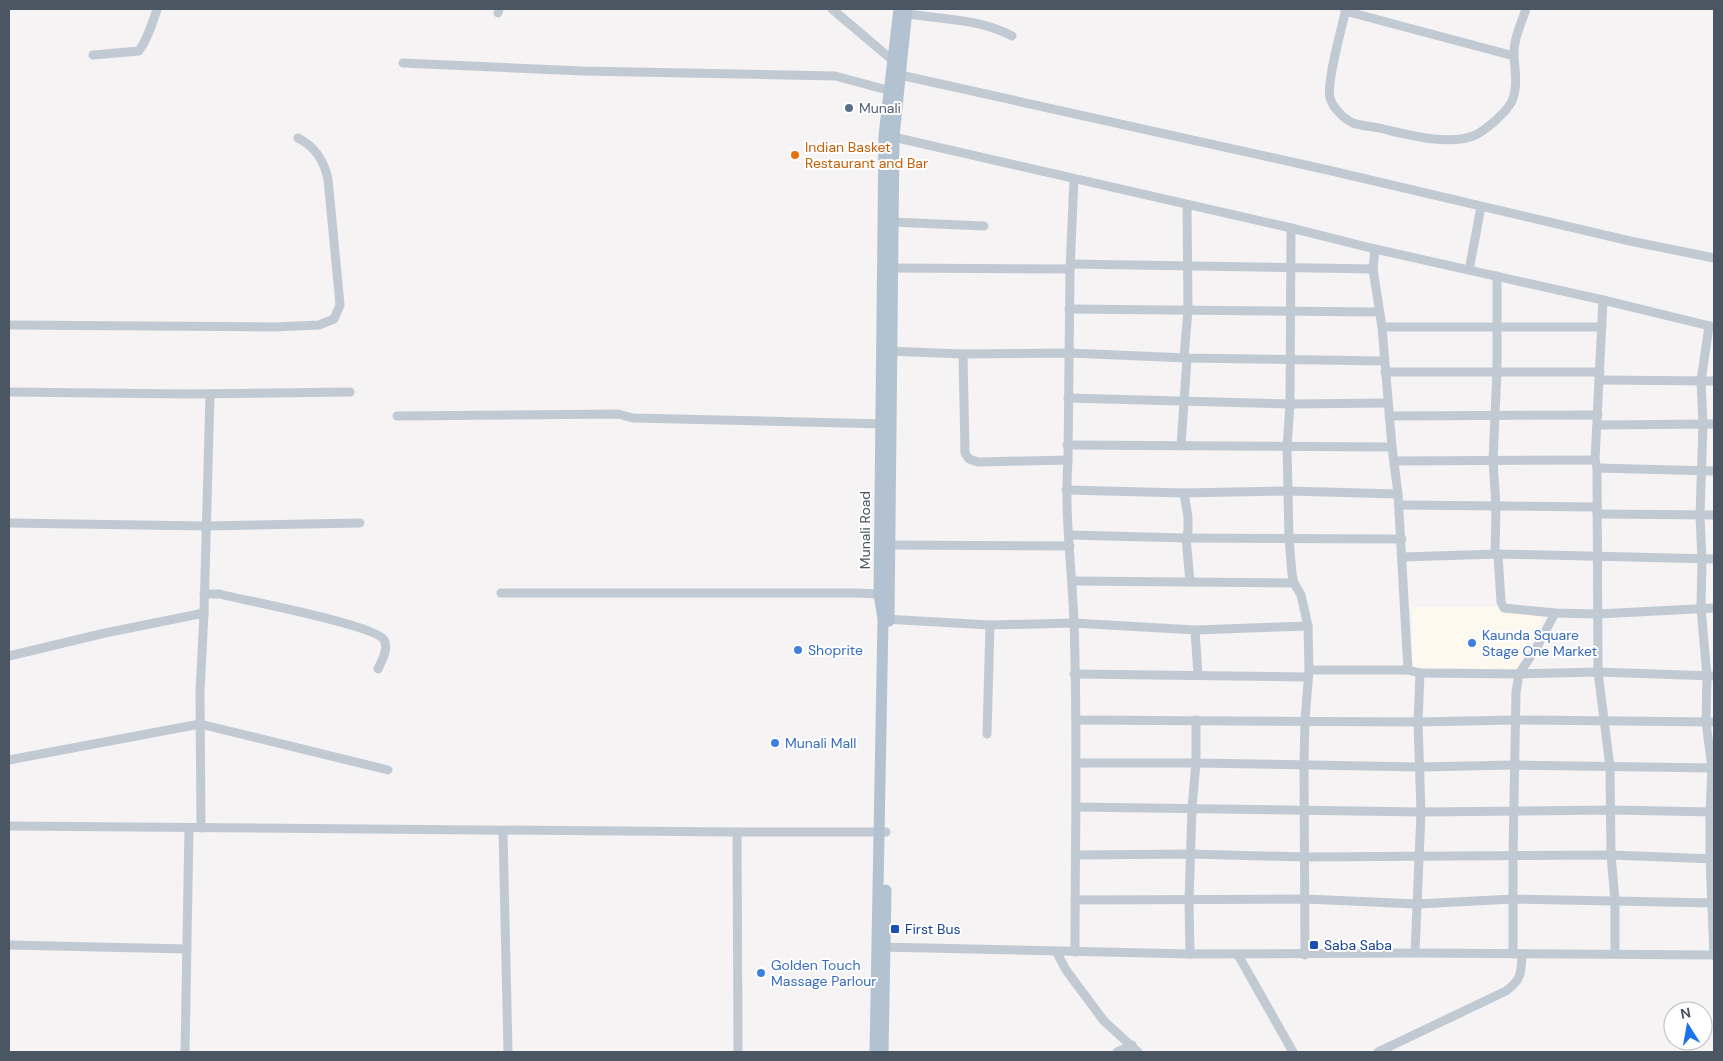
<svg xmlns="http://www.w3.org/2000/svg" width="1723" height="1061" font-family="'DM Sans',sans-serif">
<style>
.commercial{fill:#fdf9ef}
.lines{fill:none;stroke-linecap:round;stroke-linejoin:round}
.minor{stroke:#c1cad2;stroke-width:9}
.major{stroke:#b3c2d1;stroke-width:11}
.service-dot{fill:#5c6f8a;stroke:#fff;stroke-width:2}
.food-dot{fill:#e8710a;stroke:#fff;stroke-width:2}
.shop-dot{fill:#3f7fe0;stroke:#fff;stroke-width:2}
.transit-dot{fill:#1a4fb4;stroke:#fff;stroke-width:2}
.labels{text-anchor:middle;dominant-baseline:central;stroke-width:4;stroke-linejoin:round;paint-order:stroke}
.service-label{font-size:14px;fill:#4e5e75;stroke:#fff;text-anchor:start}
.food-label{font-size:14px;fill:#c56008;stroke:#fff;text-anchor:start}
.street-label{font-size:14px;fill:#4a5661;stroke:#fff}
.shop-label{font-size:14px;fill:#366cbe;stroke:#fff;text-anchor:start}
.transit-label{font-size:14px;fill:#164399;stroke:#fff;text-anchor:start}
</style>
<rect width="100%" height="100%" fill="#f5f3f3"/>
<polygon class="commercial" points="1412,607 1495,607 1544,618 1516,669 1412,667"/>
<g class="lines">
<g class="minor">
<polyline points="832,9 897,64"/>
<path d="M1346,9C1342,27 1326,83 1330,98C1333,108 1344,119 1353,123C1361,126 1371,126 1379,128C1405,134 1447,146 1473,136C1484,132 1507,112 1512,101C1518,87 1515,71 1514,56C1513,40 1521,24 1526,9"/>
<polyline points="1345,11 1514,56"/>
<polyline points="498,13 499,9"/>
<path d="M907,14C942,19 980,19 1012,36"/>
<path d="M93,55L139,51C148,38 152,24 157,9"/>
<polyline points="403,63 582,71 835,76 895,92"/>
<polyline points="900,75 1332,171 1630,241 1714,258"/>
<polyline points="889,136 1291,228 1375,249 1603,300 1714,327"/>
<path d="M1074,179L1070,269L1068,460C1064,514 1072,568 1074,622C1078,732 1075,842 1075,952"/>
<polyline points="893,222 984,226"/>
<polyline points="1291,228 1290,404 1287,447 1289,538 1292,574 1294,583 1301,595 1308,626 1309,670 1305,720 1304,765 1305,955"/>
<polyline points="1375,249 1373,269 1382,327 1392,447 1398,494 1408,670"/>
<polyline points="1070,264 1373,269"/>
<polyline points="887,268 1070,269"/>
<polyline points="1469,270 1481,207"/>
<polyline points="1603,300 1595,460 1597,468 1598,672 1610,767 1611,855 1615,900 1615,954"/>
<polyline points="1069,309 1379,312"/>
<path d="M9,325L274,327L319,325L334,319L340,305L328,179C324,161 316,147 298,138"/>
<polyline points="1709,326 1701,381 1703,424 1700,515 1702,560 1701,608 1707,676 1706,722 1712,768 1710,812 1710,859 1714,955"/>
<polyline points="1382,327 1602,327"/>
<polyline points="887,351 963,354 1069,353 1187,358 1384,361"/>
<polyline points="963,354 965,453 969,459 978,462 1068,460"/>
<polyline points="1184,357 1188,310 1187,205"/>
<polyline points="1385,372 1600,372"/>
<polyline points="1600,380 1714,381"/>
<polyline points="9,392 187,394 350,392"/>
<polyline points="1068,398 1290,404 1388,403"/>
<polyline points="397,416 618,414 633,418 885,424"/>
<polyline points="1389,416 1598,415"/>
<polyline points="1598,425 1714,424"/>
<polyline points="1067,445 1392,447"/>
<polyline points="1181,446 1187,358"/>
<polyline points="1394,461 1595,460"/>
<polyline points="1597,468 1714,471"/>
<polyline points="1066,490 1184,493 1288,491 1398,494"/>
<polyline points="1184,493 1188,517 1188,531 1186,538 1190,581"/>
<polyline points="1399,505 1597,507"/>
<polyline points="1597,514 1714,515"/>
<polyline points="9,523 206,526 360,523"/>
<polyline points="1069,535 1186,538 1402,539"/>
<polyline points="885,545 1070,546"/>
<polyline points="1495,554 1496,506 1493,460 1497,371 1497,276"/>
<polyline points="1498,554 1501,602 1504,608 1555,613 1598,614 1714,608"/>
<polyline points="1403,557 1498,554 1714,559"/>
<polyline points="1072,581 1294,583"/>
<polyline points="501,593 856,593 879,594"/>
<path d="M204,594H219C243,600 376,625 384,640C389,648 382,660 378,669"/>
<polyline points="204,613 210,394"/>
<polyline points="884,619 990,625 1074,623 1195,630 1308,626"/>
<polyline points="1195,630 1198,675"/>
<polyline points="9,656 105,633 204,613 200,692 201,828"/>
<polyline points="1309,670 1408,670 1420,673 1519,674 1598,672 1714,676"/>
<polyline points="1074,674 1308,677"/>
<polyline points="1076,720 1418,722 1515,720 1714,722"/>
<polyline points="987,734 990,625"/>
<polyline points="9,760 200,724 388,770"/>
<polyline points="1076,763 1196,763 1420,767 1514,765 1714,768"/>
<polyline points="1076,807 1421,812 1611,810 1714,812"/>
<polyline points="9,826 737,832 886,832"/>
<polyline points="503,831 508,1052"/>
<polyline points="737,832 738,1052"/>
<polyline points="1076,855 1191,854 1304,857 1611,855 1714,859"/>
<polyline points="1075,900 1306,899 1417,904 1513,899 1714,903"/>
<polyline points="9,945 187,949"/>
<polyline points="880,947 1190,954 1415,953 1714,955"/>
<polyline points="1056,951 1066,970 1104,1021 1138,1052"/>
<polyline points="1415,953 1421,812 1418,722 1420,673"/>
<polyline points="1190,954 1189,900 1192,808 1196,763 1196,720"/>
<polyline points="1513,954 1513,856 1516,692 1519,674 1537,647 1555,613"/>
<polyline points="1238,955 1293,1052"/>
<polyline points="185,1052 189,828"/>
<polyline points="1117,1052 1132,1045"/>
<path d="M1378,1052L1506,991C1522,979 1521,973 1522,954"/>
</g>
<g class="major">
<polyline points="889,621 894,137 907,9"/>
<polyline points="875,1052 883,619 879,594 884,135 899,9"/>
<polyline points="883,1052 886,890"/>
</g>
</g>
<circle class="service-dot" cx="849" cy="108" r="5"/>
<circle class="food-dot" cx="795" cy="155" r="5"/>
<g class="shop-dot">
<circle cx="1472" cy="643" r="5"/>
<circle cx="798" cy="650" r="5"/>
<circle cx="775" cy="743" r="5"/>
<circle cx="761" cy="973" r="5"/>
</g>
<g class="transit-dot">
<rect x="890" y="924" width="10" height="10" rx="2.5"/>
<rect x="1309" y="940" width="10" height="10" rx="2.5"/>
</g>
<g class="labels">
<g class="service-label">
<text x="859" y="108">Munali</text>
</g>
<g class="food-label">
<text x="805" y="147">Indian Basket<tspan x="805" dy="16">Restaurant and Bar</tspan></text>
</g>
<g class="street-label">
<text transform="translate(865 530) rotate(-90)">Munali Road</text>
</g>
<g class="shop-label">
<text x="1482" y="635">Kaunda Square<tspan x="1482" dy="16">Stage One Market</tspan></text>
<text x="808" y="650">Shoprite</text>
<text x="785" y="743">Munali Mall</text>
<text x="771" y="965">Golden Touch<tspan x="771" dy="16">Massage Parlour</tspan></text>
</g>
<g class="transit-label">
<text x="905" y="929">First Bus</text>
<text x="1324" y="945">Saba Saba</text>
</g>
</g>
<rect width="1723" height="1061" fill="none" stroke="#4a5661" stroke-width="20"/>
<g transform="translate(1688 1026) rotate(349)"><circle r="24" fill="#ffffff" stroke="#b7bbc0"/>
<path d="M0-4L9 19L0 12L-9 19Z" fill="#1a73e8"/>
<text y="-8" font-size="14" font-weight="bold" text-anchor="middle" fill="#4a5661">N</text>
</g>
</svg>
